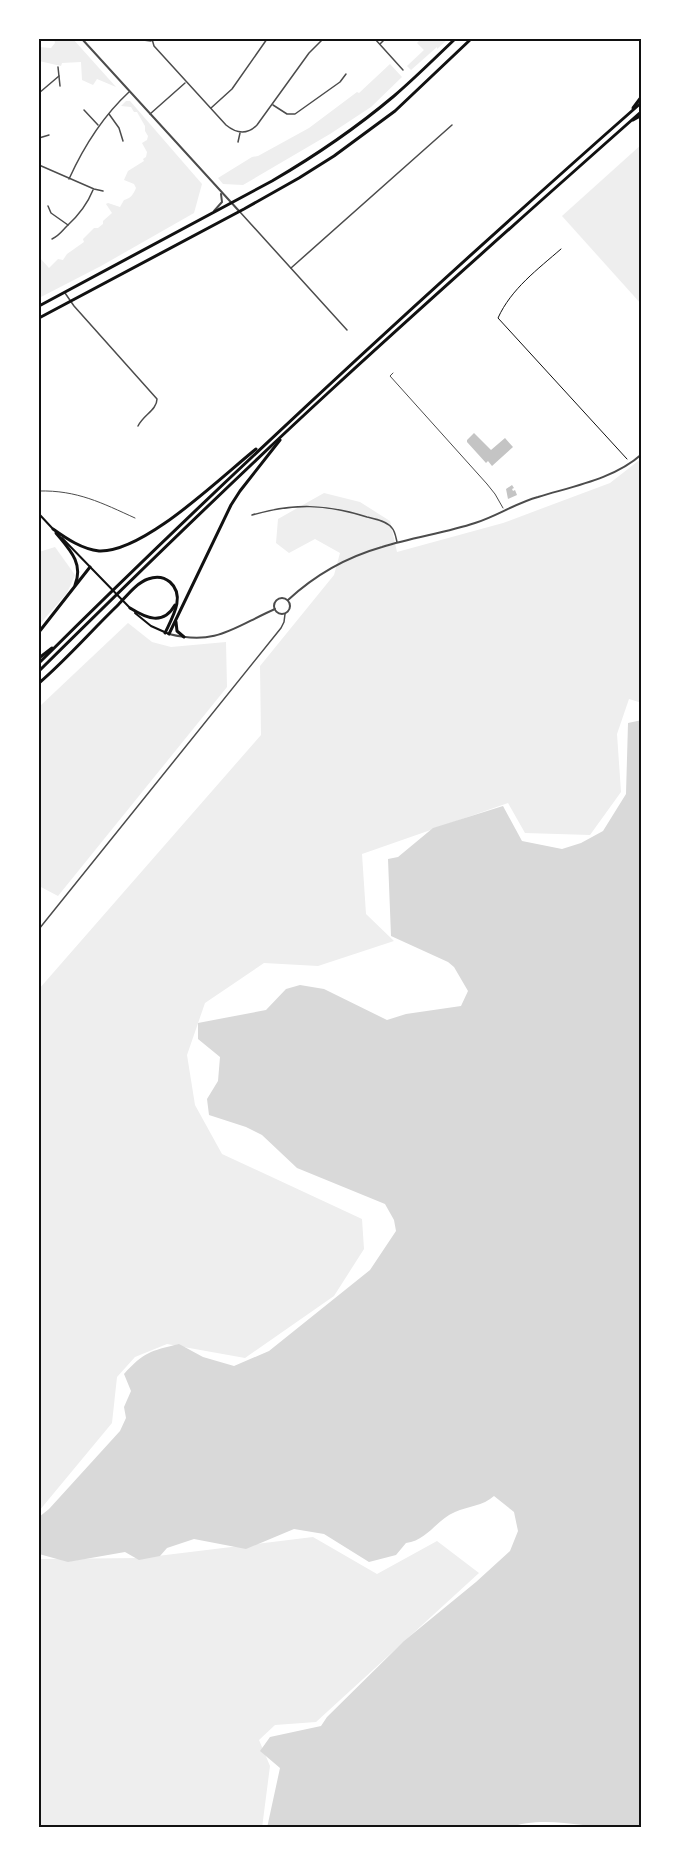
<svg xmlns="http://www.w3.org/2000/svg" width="681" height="1867" font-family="'IBM Plex Sans',sans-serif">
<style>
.green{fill:#eee}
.water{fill:#d9d9d9}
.building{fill:#c4c4c4}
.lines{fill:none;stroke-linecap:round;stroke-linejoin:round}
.path{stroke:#111;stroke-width:1}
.service{stroke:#4c4c4c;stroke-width:1}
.minor{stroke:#4c4c4c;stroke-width:1.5}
.tertiary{stroke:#4c4c4c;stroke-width:2}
.primary{stroke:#111;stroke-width:2}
.trunk{stroke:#111;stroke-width:3}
.motorway{stroke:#111;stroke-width:3}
.neatline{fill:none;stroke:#111;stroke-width:2}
</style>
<rect width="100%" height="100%" fill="#fff"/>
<g class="green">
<polygon points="54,39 73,39 116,87 97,79 93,85 82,80 81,62 62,63 61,66 39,61 39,47 51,48 55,43"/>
<polygon points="421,39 448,39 437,49 437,47 411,70 407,66 424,50 417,43"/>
<polygon points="390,64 402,77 371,107 330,134 243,185 223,184 218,178 252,157 258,156 309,128 357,92 359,93"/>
<path d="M126,101H130L202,184L194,213L101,266L39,298V257L49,268L58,259L63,260L67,254L84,242L83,239L94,228H98L103,224V221L112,213L106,204L108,203L120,207L124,200C131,198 133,195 136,188L134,184L124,180L128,171L144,161L143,159L146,157L147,152L142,143L147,140L148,136L145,131V126L137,112H134L131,107L121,106Z"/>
<polygon points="642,144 642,305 562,216"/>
<polygon points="642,458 642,703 629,699 617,734 621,792 590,835 525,833 508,803 362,854 366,914 394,941 318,966 264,963 205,1003 187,1055 195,1105 222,1154 362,1219 364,1249 334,1296 245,1358 167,1344 135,1357 117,1377 112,1423 39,1511 39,989 261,735 260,666 334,575 340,553 315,539 289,553 276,543 278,519 324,493 360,502 390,521 397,552 503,523 610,483"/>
<polygon points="55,547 75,575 67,593 39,625 39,552"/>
<polygon points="128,623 152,642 171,647 226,642 227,687 58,896 39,886 39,707"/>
<polygon points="313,1537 377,1574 437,1541 479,1573 316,1722 275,1725 259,1740 270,1766 262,1828 39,1828 39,1559 141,1558"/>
</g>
<path class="water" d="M642,720V1828H587L583,1825C558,1822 532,1819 508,1828H267L280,1768L260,1751L270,1737L321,1726L327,1717L404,1641L476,1582L510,1551L518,1531L514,1512L494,1496C483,1506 468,1506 455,1512C436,1520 428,1540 406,1543L396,1555L369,1562L324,1534L294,1529L246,1549L194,1539L167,1548L160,1556L139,1560L125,1552L68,1562L39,1554V1517L49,1509L120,1431L126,1418L124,1407L131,1391L124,1374C144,1352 150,1351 179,1344L203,1357L234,1366L269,1351L370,1270L396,1231L394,1220L385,1204L297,1168L262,1135L246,1127L209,1115L207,1099L218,1081L220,1057L198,1039V1023L266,1010L286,989L300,985L324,989L387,1020L406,1014L461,1006L468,991L454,967L448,962L391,936L388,859L398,857L433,828L503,806L522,841L562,849L581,843L603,831L626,794L628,723Z"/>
<g class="building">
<polygon points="474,433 491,450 505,438 513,447 492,466 488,461 486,463 467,442 467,440"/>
<polygon points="512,485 514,488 512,489 513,491 515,490 517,495 508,499 506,489"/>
</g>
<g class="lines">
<path class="path" d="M561,249C538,269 511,289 498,318L627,459"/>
<g class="service">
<polyline points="393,373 390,376 487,484 495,494 503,508"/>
<path d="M39,491C77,490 102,503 135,518"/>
</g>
<g class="minor">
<path d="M152,39L154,46L226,125C237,134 247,135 257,125L309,53L323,39"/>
<polyline points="209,39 210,40"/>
<polyline points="375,39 403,70"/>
<polyline points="143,40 151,41"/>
<polyline points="380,44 385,39"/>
<polyline points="58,67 60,86"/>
<polyline points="39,93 59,76"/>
<polyline points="273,105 287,114 295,114 340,82 346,74"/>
<polyline points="211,108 232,89 267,39"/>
<polyline points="84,110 98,125"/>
<polyline points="109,114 119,128 123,141"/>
<polyline points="150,114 185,83"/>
<polyline points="39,138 49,135"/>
<polyline points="238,142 240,133"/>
<polyline points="39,165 94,189 103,191"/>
<path d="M69,179C84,146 102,117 129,92"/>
<polyline points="48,206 51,213 68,225"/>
<polyline points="240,212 347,330"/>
<path d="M52,239C59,236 62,231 67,226C79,215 87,205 93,190"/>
<polyline points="291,268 452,125"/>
<path d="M65,293L74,306L157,399C157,410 143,415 138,426"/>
<path d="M252,515C294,503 326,504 367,517C375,519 387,521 392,528C395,531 396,538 397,542"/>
<polyline points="39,929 281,628 284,622 285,614"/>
</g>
<g class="tertiary">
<polyline points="82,39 239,211"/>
<polyline points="214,211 222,202 221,194"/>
<circle cx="282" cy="606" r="8"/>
<path d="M288,600C315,575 347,557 382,547C413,537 445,533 475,523C497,516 516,503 538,497C574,486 614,479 642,454"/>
<path d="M169,634C217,646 234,627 275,609"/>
</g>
<g class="primary">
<polyline points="39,514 53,529"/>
<polyline points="62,538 131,609"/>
<polyline points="135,613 151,626 169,634"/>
</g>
<g class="trunk">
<path d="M39,306L272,181C315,156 356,128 394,96C415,78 435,58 455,39"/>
<polyline points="39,318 244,209 299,178 334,156 395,111 471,39"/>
</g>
<g class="motorway">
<polyline points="633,108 642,96"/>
<polyline points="633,120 642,115"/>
<path d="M53,529C67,539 82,549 99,551C144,553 221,477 256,449"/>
<path d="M56,533C69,549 84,563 75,585"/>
<path d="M130,608C146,618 163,626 175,605"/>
<polyline points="176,622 177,631 184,637"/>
<polyline points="39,632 90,567"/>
<polyline points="169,634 231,505 240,491 280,440"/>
<polyline points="39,658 52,648"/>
<path d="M39,663C234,469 436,284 642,102"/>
<path d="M39,671C134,577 230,483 329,392C432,297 537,204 642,111"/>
<path d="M39,683C67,659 91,631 117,606C126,597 136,583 148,579C156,576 164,577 170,582C186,596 172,618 165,633"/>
</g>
</g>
<rect width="681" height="1867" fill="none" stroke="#ffffff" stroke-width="81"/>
<rect x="40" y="40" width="600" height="1786" class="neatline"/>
</svg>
